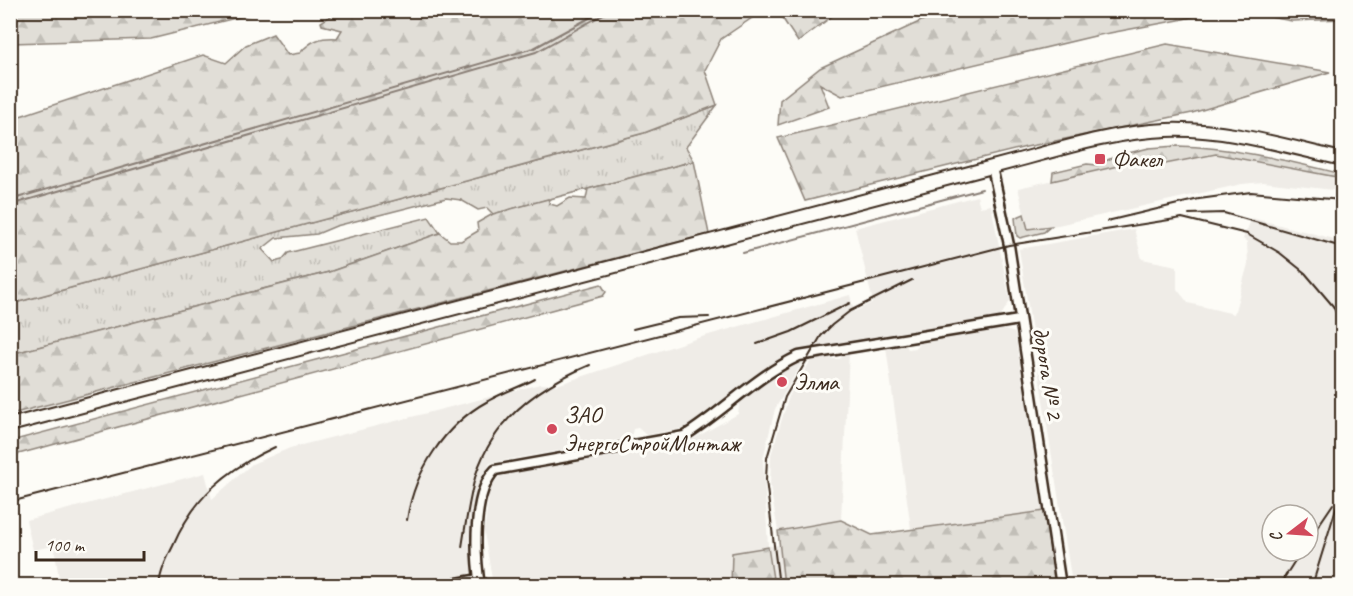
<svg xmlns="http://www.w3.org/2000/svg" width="1353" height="596" font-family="Caveat,sans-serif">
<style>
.built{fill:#efece7;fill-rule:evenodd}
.grass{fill:url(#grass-tufts);stroke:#8e847a;stroke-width:1.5}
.forest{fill:url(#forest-firs);stroke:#8e847a;stroke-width:1.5}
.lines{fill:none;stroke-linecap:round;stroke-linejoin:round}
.stream{stroke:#887d74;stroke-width:2}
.street-casing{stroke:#3b2a1e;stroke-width:13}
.secondary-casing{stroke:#3b2a1e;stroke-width:16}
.street{stroke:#fdfcf7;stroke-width:8}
.secondary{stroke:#fdfcf7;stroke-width:12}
.rail{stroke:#3b2a1e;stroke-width:2}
.poi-dot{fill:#d1495b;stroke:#fdfcf7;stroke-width:2}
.labels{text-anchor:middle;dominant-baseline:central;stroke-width:6;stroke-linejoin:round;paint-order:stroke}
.poi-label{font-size:24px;fill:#3b2a1e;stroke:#fdfcf7;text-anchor:start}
.street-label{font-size:24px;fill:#3b2a1e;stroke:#fdfcf7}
</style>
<defs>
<pattern id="grass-tufts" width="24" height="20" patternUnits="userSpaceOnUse" patternTransform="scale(1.5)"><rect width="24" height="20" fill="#e1ded7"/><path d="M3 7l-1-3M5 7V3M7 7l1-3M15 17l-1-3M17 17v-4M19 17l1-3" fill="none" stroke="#c2bfb8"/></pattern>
<pattern id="forest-firs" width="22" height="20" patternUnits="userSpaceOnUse" patternTransform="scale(1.5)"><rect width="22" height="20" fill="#e1ded7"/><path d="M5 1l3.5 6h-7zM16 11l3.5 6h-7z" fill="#c2bfb8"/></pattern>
</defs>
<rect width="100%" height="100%" fill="#fdfcf7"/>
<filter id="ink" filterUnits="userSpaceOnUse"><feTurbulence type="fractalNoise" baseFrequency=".0167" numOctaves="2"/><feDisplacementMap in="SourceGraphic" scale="12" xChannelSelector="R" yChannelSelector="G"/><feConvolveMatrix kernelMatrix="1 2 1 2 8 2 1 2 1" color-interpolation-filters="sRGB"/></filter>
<g filter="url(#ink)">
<g class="built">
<polygon points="1216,154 1342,178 1342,191 1263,182 1242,184 1058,225 1028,229 1018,188 1144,160 1165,164"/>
<polygon points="977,196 980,207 991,205 1010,301 1000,317 800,351 772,364 686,428 646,435 638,428 633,429 631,438 490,463 481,480 469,541 473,570 465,577 466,585 60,585 54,546 33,550 26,520 205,473 212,499 252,464 290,448 540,384 557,385 698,338 850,295 854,312 873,302 855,228"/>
<path d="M1252,218L1342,241V585H1079L1071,577L1019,249L1134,229L1142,259L1177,266V289L1188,303L1234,314L1248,264L1247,242L1243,239ZM1272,515H1308V551H1272Z"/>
<polygon points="1002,329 1015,333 1044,511 911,529 886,347 905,343 908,349 917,348 919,341"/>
<polygon points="849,352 841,520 778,531 770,486 771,455 789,396 813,357 830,356 831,359 840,359 843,353"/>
<polygon points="795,361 802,363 775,409 763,459 768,546 844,539 851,585 558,586 557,580 493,585 484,532 490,487 501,475 684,444 738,414 740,399 777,370"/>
</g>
<polygon class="grass" points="717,105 686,147 694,161 493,214 487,208 478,210 461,200 446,198 336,226 317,234 276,238 262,249 274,262 282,260 288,253 429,217 440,233 329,272 11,354 11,304 644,133"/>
<g class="forest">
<polygon points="36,10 260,10 260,12 151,39 11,43 11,13"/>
<polygon points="1263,10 1342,11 1342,19 1292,21 1253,14"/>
<path d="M339,11L340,10L839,11L798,42L779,13L761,12L721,39L705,70L717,105L644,133L11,304V119L203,55L226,63L246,45L273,34L288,55L300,53C311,40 321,37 337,38L342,30L322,25L321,22Z"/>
<polygon points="943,11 943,10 1217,11 1179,20 1099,35 842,96 820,84 829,107 778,125 780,100 820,68"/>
<polygon points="1167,44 1330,72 1192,113 1026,147 805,201 778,138"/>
<path d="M1177,146C1233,147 1288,161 1342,174V178L1216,154L1165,164L1144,160L1052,181L1053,172L1087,164L1097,165L1116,156L1149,148Z"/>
<polygon points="694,161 709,234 11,414 11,354 329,272 440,233 450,241 461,241 478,231 477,223 493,214 548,199 550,204 557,206 570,198 586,199 588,189"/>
<polygon points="1024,214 1028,229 1051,226 1044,232 1020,238 1017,236 1015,218"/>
<polygon points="601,284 606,292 603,296 11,456 11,441"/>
<polygon points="1044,511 1056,585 784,585 778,531 841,520 872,535"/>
<polygon points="768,547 774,585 731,585 732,553"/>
</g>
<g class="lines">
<g class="stream">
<polyline points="10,200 534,48 604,10"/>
<polyline points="10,205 536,52 611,10"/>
<polyline points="743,253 982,189"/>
</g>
<defs>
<g id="street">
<polyline points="992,167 1009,245 1061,586"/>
<polyline points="441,586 479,579"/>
<path d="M480,586C475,554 472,494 495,470L684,436C724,411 756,376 799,356L1019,320"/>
</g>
<path id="secondary" d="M10,425L992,167C1048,153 1108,132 1167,130C1227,128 1285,146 1342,159"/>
</defs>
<use href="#street" class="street-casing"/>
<use href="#secondary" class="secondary-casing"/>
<use href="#street" class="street"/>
<use href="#secondary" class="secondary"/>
<g class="rail">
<polyline points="1189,214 1224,213 1342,247"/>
<polyline points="1107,221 1199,199 1251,192 1342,200"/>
<polyline points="633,329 678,318 709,317"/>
<polyline points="757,344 791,332 850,303"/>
<polyline points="10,502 1009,245 1182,218 1247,234 1280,253 1305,273 1333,306 1342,326"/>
<path d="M407,520C414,472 444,425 488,401C503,392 520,387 535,379"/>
<polyline points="1308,541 1333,504"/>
<path d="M462,547C466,523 469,498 476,474C494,419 539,386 590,365"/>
<path d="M159,586C160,572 167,558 173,546C194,497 227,469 275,447"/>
<polyline points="779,586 766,480 767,458 785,397 821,336 832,325 850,311 912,280"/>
<polyline points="1279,586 1301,551"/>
<polyline points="1312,586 1342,489"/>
</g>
</g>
</g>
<g class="poi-dot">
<rect x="1094" y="153" width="12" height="12" rx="3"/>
<circle cx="782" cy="382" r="6"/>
<circle cx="552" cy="429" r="6"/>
</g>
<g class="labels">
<g class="poi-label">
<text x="1112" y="159">Факел</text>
<text x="794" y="382">Элма</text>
<text x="564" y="415">ЗАО<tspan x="564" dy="28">ЭнергоСтройМонтаж</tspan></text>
</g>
<g class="street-label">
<text transform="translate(1048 373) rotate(81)">дорога № 2</text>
</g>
</g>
<rect width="1353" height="596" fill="none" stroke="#fdfcf7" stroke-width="36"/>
<rect x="18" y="18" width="1317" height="560" fill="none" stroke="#3b2a1e" stroke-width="2" filter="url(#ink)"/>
<g transform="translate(1290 533) rotate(253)"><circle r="28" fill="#fdfcf7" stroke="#afa8a0" stroke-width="1.5"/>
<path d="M0-4.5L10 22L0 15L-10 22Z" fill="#d1495b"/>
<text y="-9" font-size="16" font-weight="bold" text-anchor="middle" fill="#3b2a1e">С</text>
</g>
<path d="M36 551v9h108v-9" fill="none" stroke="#3b2a1e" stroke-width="3"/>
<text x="45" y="551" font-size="18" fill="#3b2a1e" stroke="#fdfcf7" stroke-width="4.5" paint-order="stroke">100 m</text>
</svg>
